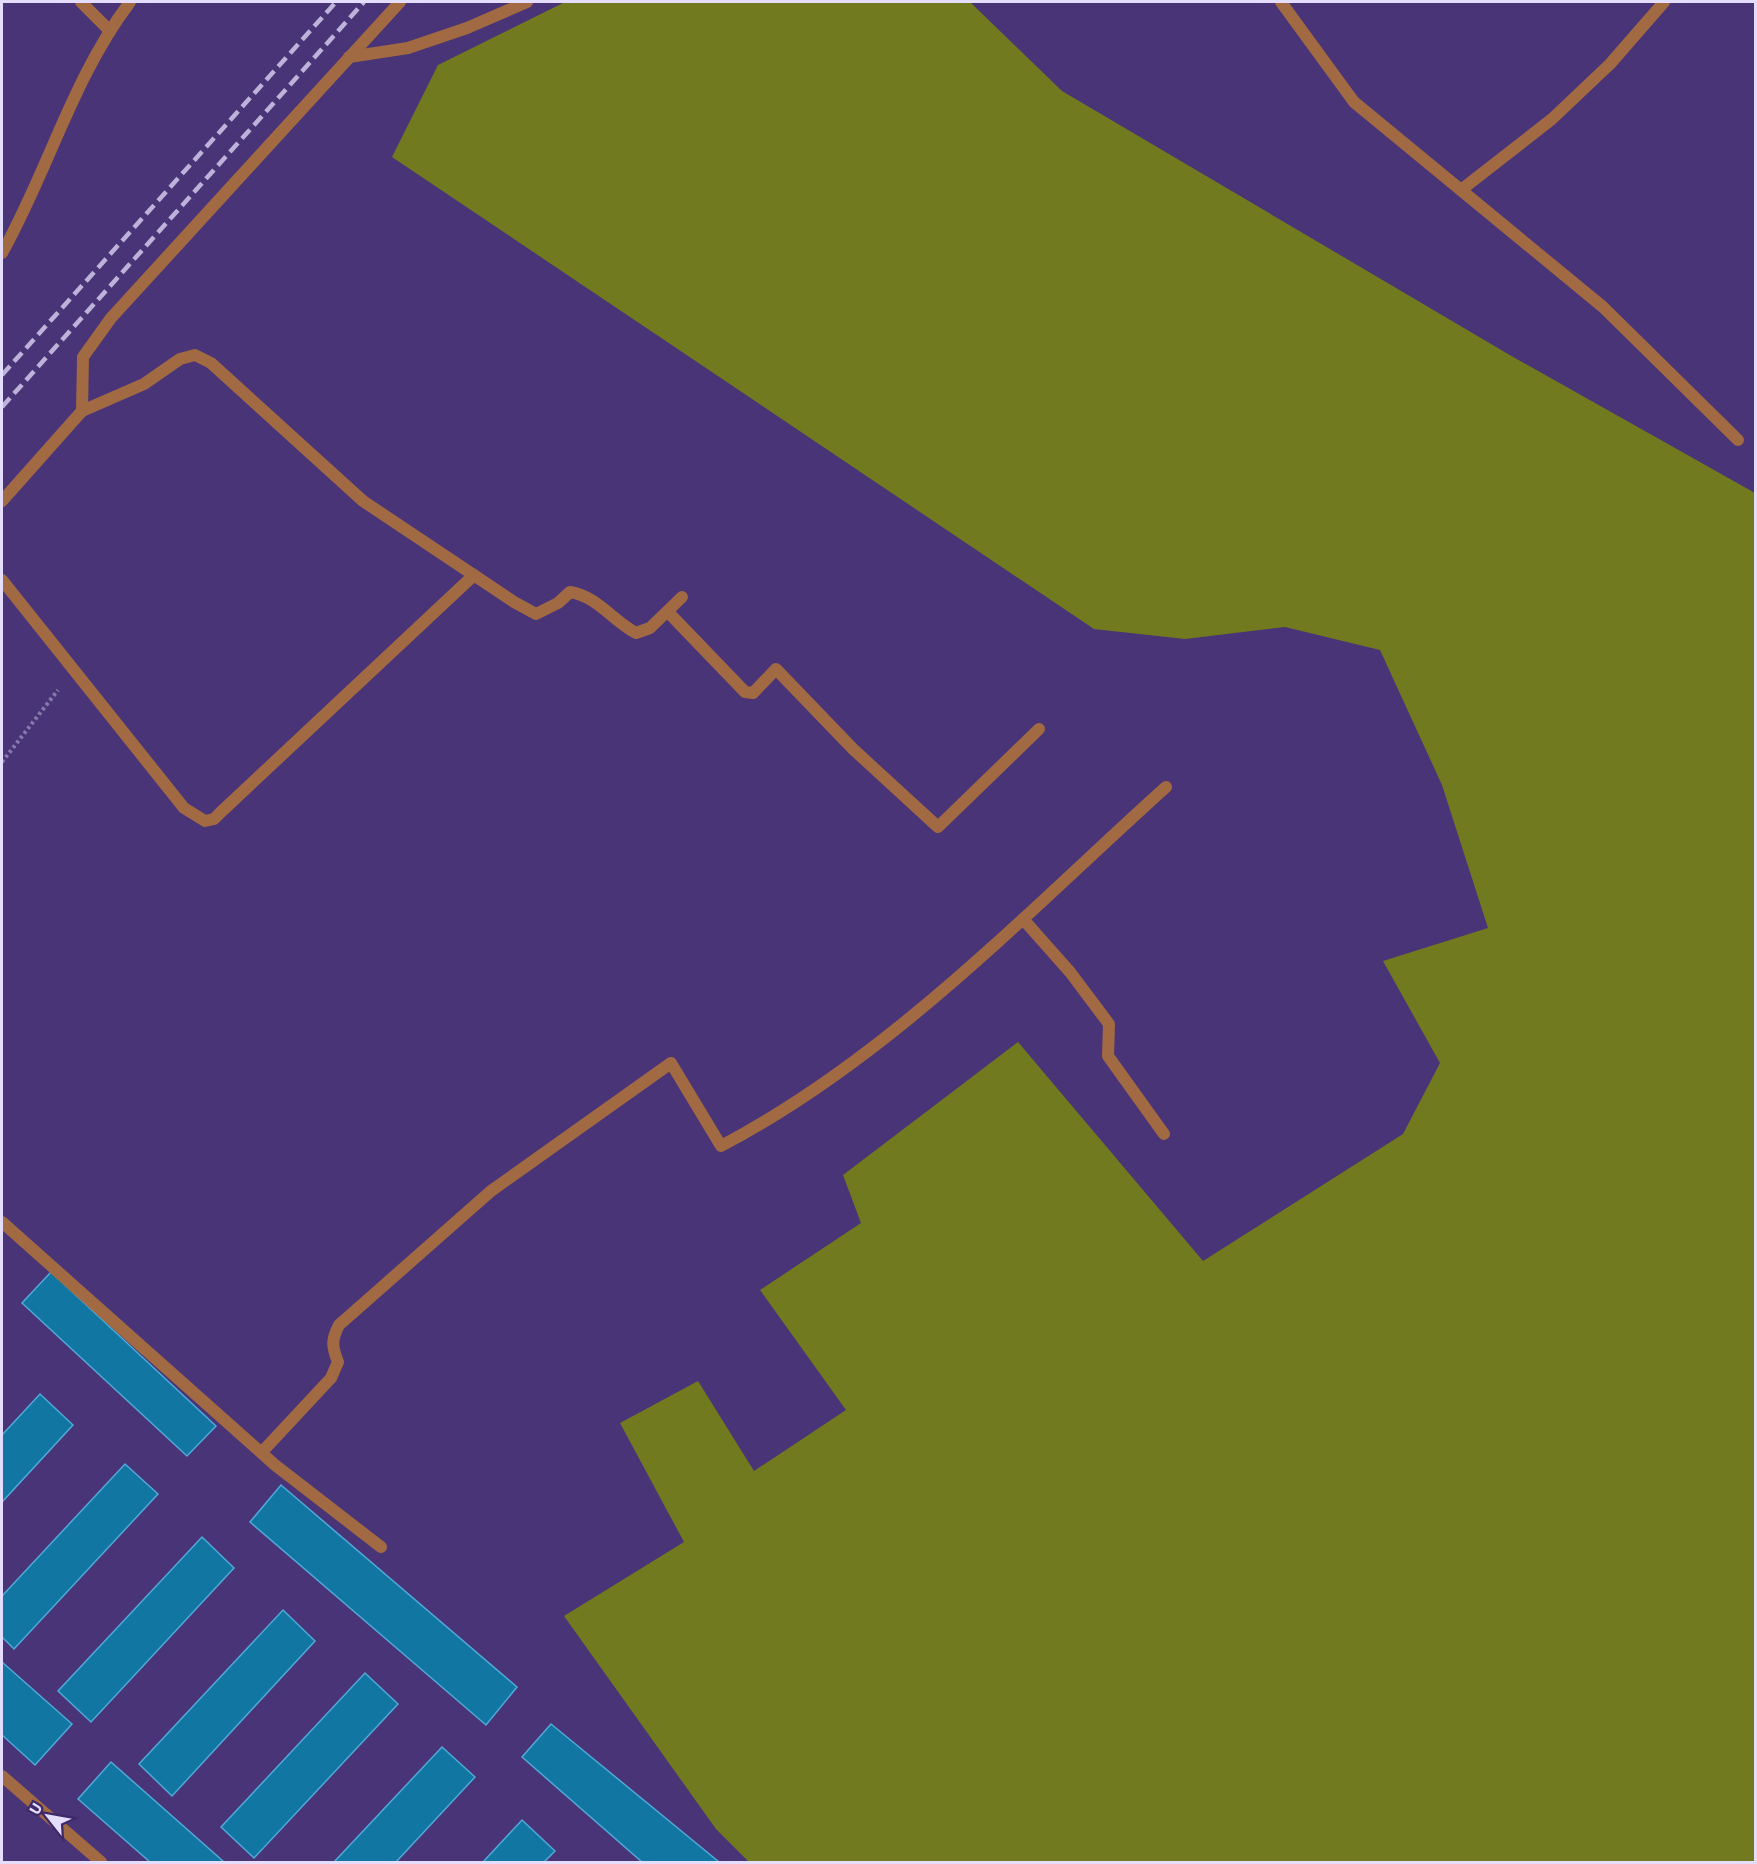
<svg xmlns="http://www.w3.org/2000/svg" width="1757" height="1864" font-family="'Source Sans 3',sans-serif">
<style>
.forest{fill:#727a1f}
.building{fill:#1176a2;stroke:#51a9d8;stroke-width:1.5}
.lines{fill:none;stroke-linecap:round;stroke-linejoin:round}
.path{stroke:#8879ad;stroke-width:4;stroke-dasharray:3 3;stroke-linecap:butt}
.service{stroke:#a26a43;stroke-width:12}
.minor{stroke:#a26a43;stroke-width:12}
.rail{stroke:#bcb2da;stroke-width:4.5;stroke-dasharray:12 6;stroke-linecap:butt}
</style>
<rect width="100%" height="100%" fill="#483476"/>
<polygon class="forest" points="565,2 970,2 1062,91 1508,354 1755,493 1755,1862 749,1862 716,1829 564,1616 684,1542 620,1423 698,1381 754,1471 846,1410 760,1290 861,1223 843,1175 1018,1042 1203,1261 1403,1134 1440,1063 1383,961 1488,928 1442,785 1380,650 1285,627 1185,639 1094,629 392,157 438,65"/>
<g class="building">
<polygon points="51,1272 216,1426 187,1456 22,1303"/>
<polygon points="40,1394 73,1425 2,1502 2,1435"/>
<polygon points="125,1464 158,1494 14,1649 2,1637 2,1596"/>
<polygon points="281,1485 517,1687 486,1725 250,1522"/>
<polygon points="202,1537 234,1568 91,1722 58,1691"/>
<polygon points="283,1610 315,1641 172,1796 139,1764"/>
<polygon points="2,1662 72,1724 35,1765 2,1735"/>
<polygon points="365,1673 398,1704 254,1858 221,1827"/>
<polygon points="551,1724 719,1862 642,1862 522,1757"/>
<polygon points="442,1747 475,1777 396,1862 334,1862"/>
<polygon points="111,1762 224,1862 150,1862 78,1799"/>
<polygon points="522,1820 555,1851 544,1862 483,1862"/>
</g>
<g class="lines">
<polyline class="path" points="2,762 58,690"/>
<polyline class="service" points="2,1776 101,1862"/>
<g class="minor">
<polyline points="81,2 110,31"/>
<polyline points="1281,2 1354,102 1603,307 1738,440"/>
<polyline points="349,57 408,48 467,28 527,2"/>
<polyline points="1461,190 1552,119 1610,64 1664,2"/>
<path d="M2,253C48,171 73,77 130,2"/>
<path d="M82,411L144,384L180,359L195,355L211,363L363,501L514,602L536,614L558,603L570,592C597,596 613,621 636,633L650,628L682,597"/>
<polyline points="2,501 82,411 83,357 111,318 400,2"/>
<polyline points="2,580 184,808 205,821 214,819 221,812 474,575"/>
<polyline points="668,612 745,692 753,693 776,669 853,749 938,827 1039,729"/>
<polyline points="1023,919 1070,972 1109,1024 1108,1056 1164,1134"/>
<polyline points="2,1222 275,1465 381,1547"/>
<path d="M262,1452L331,1378L338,1362C332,1347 331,1340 339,1325L491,1191L671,1063L721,1146C890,1057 1025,914 1166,787"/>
</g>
<g class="rail">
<polyline points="2,375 336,2"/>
<polyline points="2,407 364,2"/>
</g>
</g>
<rect width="1757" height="1864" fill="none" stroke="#e4ddfd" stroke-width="6"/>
<g transform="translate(48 1816) rotate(301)" stroke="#3e296a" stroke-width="4.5" paint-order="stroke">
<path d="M0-4.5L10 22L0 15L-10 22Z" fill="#e4ddfd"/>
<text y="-9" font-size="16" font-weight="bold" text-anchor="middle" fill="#e4ddfd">U</text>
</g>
</svg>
